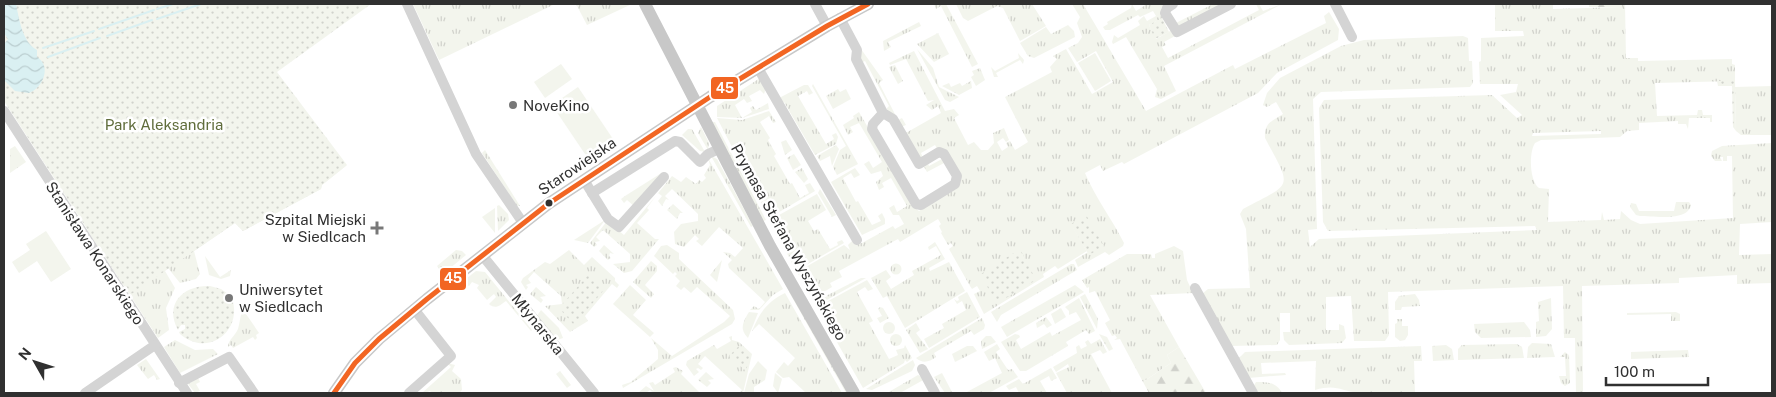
<svg xmlns="http://www.w3.org/2000/svg" width="1776" height="397" font-family="'Public Sans',sans-serif">
<style>
.grass{fill:url(#grass-tufts);fill-rule:evenodd}
.forest{fill:url(#forest-firs)}
.park{fill:url(#park-dots)}
.pitch{fill:#f3f5ed}
.water{fill:url(#water-waves)}
.lines{fill:none;stroke-linecap:round;stroke-linejoin:round}
.stream{stroke:#daf0f2;stroke-width:2}
.minor{stroke:#d4d4d4;stroke-width:10}
.major{stroke:#c8c8c8;stroke-width:12}
.bus-1-casing{stroke:#fff;stroke-width:9}
.bus-1{stroke:#f26522;stroke-width:5}
.poi-dot{fill:#787878;stroke:#fff;stroke-width:2}
.bus-dot{fill:#303030;stroke:#fff;stroke-width:2}
.labels{text-anchor:middle;dominant-baseline:central;stroke-width:5;stroke-linejoin:round;paint-order:stroke}
.poi-label{font-size:15px;fill:#303030;stroke:#fff;text-anchor:start}
.park-label{font-size:15px;fill:#606d3c;stroke:#fff}
.street-label{font-size:15px;fill:#303030;stroke:#fff}
.line-badge{stroke:#fff;stroke-width:2}
.badge-label{font-size:14px;text-anchor:middle;font-weight:bold;fill:#fff}
</style>
<defs>
<pattern id="grass-tufts" width="24" height="20" patternUnits="userSpaceOnUse" patternTransform="scale(1.25)"><rect width="24" height="20" fill="#f3f5ed"/><path d="M3 7l-1-3M5 7V3M7 7l1-3M15 17l-1-3M17 17v-4M19 17l1-3" fill="none" stroke="#d1d2cc"/></pattern>
<pattern id="forest-firs" width="22" height="20" patternUnits="userSpaceOnUse" patternTransform="scale(1.25)"><rect width="22" height="20" fill="#f3f5ed"/><path d="M5 1l3.5 6h-7zM16 11l3.5 6h-7z" fill="#d1d2cc"/></pattern>
<pattern id="park-dots" width="8" height="8" patternUnits="userSpaceOnUse" patternTransform="scale(1.25)"><rect width="8" height="8" fill="#f3f5ed"/><path d="M2 2h.1M6 6h.1" fill="none" stroke="#d1d2cc" stroke-width="1.8" stroke-linecap="round"/></pattern>
<pattern id="water-waves" width="16" height="10" patternUnits="userSpaceOnUse" patternTransform="scale(1.25)"><rect width="16" height="10" fill="#daf0f2"/><path d="M0 5q4-4 8 0t8 0" fill="none" stroke="#bbced0"/></pattern>
</defs>
<rect width="100%" height="100%" fill="#fff"/>
<g class="grass">
<polygon points="413,4 555,4 439,60"/>
<polygon points="576,4 632,4 587,25"/>
<polygon points="934,4 946,4 978,64 972,67 941,6 936,9"/>
<polygon points="956,4 1032,4 1046,26 1020,41 1003,8 997,6 968,21 963,18"/>
<path d="M1072,4H1083L1146,111L1233,65L1235,69L1326,23L1324,16L1329,12L1339,29L1338,40L1277,73L1258,93L1124,164L1122,162L1103,171L1100,165L1085,173C1096,199 1112,219 1124,243L1123,246L1109,255L1105,252L1078,267L1075,260L1088,252L1089,255L1071,224L1087,251L1058,269L1055,266L1043,274L1044,277L984,314L974,294L980,291L977,286L972,289L970,286L949,249L953,246L951,243L948,245L941,233L942,232L939,226L941,224L938,219L900,242L898,239L839,271L842,277L830,283L832,287L812,299L797,272L844,245L850,250L848,245L852,241L854,244L862,243L893,226L895,229L904,224L899,215H893L889,208L894,205L897,212L907,206L891,178L882,183L884,187L879,190L876,182L883,176L881,171L871,174L864,164L869,161L873,168L882,162L859,123L850,127L853,132L848,135L843,125L854,118L853,116L859,112L913,206L919,211L958,185L935,145L921,153L923,158H920L904,134L941,113L938,106L932,110L926,105L934,100L928,101L906,59L890,65L889,63L914,51L945,111L954,109L959,115L954,118L968,145L974,142L981,150H988L994,143L993,133L1004,128L1009,140L1006,142L1003,138L997,142L1002,151L1008,147L1006,143L1010,141L1015,150L1028,142L1005,97L1052,72L1050,67L1057,59L1053,56L1066,49L1092,94L1113,82L1096,51L1077,62L1068,48L1078,43L1082,37L1077,23L1080,17Z"/>
<polygon points="1132,4 1136,11 1147,4 1169,4 1161,8 1165,17 1149,25 1156,39 1172,30 1175,36 1164,42 1166,45 1162,47 1168,58 1259,10 1256,4 1259,4 1263,11 1282,4 1164,66 1176,91 1161,99 1155,97 1157,89 1126,37 1113,44 1112,42 1114,35 1118,38 1140,25 1138,21 1144,16 1147,21 1156,16 1153,11 1140,17 1138,15 1110,30 1105,30 1103,27 1108,24 1107,22 1131,8"/>
<polygon points="1213,4 1226,4 1180,29 1168,14 1171,13 1176,23"/>
<path d="M1553,4V9L1620,7V4H1625L1626,58H1638V61L1732,59V64L1735,65V81L1655,83L1657,116L1697,115L1698,110H1702L1703,115H1712V122H1710V118H1689L1688,129L1686,124H1678V121L1639,123V130L1627,131L1620,137L1541,140L1535,143C1529,152 1529,180 1539,188L1549,189L1548,222L1601,220L1602,212L1604,220L1620,219L1621,211L1631,220L1640,224L1733,218L1732,156H1727V161H1723V157H1720L1722,161H1715L1711,156L1712,151L1722,146L1772,143V222L1740,224L1739,255L1772,254V283L1737,284V275L1679,278V283L1582,286L1583,393H1576L1575,338H1564L1563,286L1388,292L1389,335L1385,341H1354L1351,296L1326,297V330H1339V324L1344,326L1346,338L1342,343L1289,345L1284,340L1283,332H1290V313H1280V340L1277,345L1232,346L1202,294L1208,289L1250,288L1246,229L1240,214L1243,209C1294,182 1292,189 1265,138C1264,123 1272,121 1283,114L1276,102L1267,107L1263,105L1267,93L1280,78L1341,46L1364,40L1463,36L1468,38L1469,61H1472L1473,83L1470,87L1321,92L1313,99L1317,229L1308,230L1310,247L1319,239L1537,230L1535,226L1328,231L1323,222L1319,108L1324,100L1492,95L1517,118L1522,115L1500,95L1516,92L1518,84H1480L1479,62L1481,61V38L1524,36L1523,31H1495V5ZM1601,131V134L1532,136L1533,133Z"/>
<polygon points="919,22 921,26 888,42 891,47 884,51 883,41"/>
<polygon points="1068,25 1074,31 1075,37 1034,58 1028,56 1020,43 1046,27 1051,34"/>
<polygon points="938,33 949,54 934,62 917,44"/>
<polygon points="861,49 883,80 879,83 898,120 902,118 906,125 901,127 886,109 889,106 865,61 861,63"/>
<polygon points="917,49 933,68 939,87 959,97 950,102 945,100"/>
<polygon points="1018,53 1024,60 1023,64 1020,60 996,73 998,77 994,77 991,67 995,71 1019,58"/>
<polygon points="895,65 903,81 898,84 889,67"/>
<polygon points="980,68 985,80 976,86 971,77 974,75 972,71"/>
<polygon points="760,78 766,88 764,94 760,90 749,96 752,101 747,103 744,99 735,105 742,118 752,112 750,108 753,106 756,110 768,103 769,109 742,118 717,117 717,106"/>
<polygon points="971,81 972,88 959,95 942,86 949,83 951,87 960,83 962,86"/>
<polygon points="813,84 858,164 837,175 833,167 840,150 846,146 812,86"/>
<polygon points="804,85 808,85 813,93 809,95 807,91 798,96 826,144 834,139 832,135 836,133 838,137 836,144 815,155 784,102 780,104 781,97"/>
<polygon points="1772,86 1772,135 1741,135 1736,131 1735,87"/>
<polygon points="838,89 840,92 846,89 851,99 833,109 826,96"/>
<polygon points="769,111 776,122 773,123 769,116 760,122 770,138 768,140 776,154 774,156 790,184 792,183 800,198 809,193 805,185 810,183 815,191 769,218 717,118 742,120"/>
<polygon points="711,122 715,122 766,220 763,221"/>
<polygon points="701,127 709,143 708,150 698,133"/>
<polygon points="688,129 692,129 705,152 700,151 682,135"/>
<polygon points="786,140 792,150 785,155 781,142"/>
<polygon points="836,145 839,149 832,166 830,156 820,161 817,156"/>
<polygon points="15,146 26,162 10,173 10,149"/>
<polygon points="485,150 520,206 517,206 482,153"/>
<polygon points="794,154 801,165 793,170 787,158"/>
<polygon points="711,156 717,159 753,226 751,227"/>
<polygon points="708,158 783,289 773,295 759,310 750,310 754,306 759,309 765,302 729,268 728,264 732,260 723,252 730,253 735,257 743,248 719,227 702,246 696,241 699,239 695,235 684,247 675,244 674,232 681,224 698,221 698,214 672,189 665,196 669,200 666,199 662,206 658,201 662,196 658,193 647,208 649,210 637,223 655,239 659,239 632,271 624,273 613,264 630,262 630,254 603,230 596,237 600,241 595,242 597,245 594,247 590,243 607,221 624,235 672,176 681,182 686,177 696,184 699,180 702,182 706,178 704,175 710,165"/>
<polygon points="942,159 946,162 927,172 924,167 927,161 929,166"/>
<polygon points="347,165 322,185 321,189 243,231 235,223 194,251 200,274 196,279 180,283 168,268 198,239"/>
<polygon points="802,168 808,179 804,183 795,172"/>
<polygon points="855,168 860,175 854,178 851,173 843,178 856,202 858,201 872,225 881,221 878,216 882,213 885,219 885,224 862,235 831,182"/>
<polygon points="663,172 635,207 627,200 624,203 621,199 625,196"/>
<polygon points="820,189 836,215 832,217 818,193"/>
<polygon points="817,194 826,210 808,221 814,231 818,229 830,249 838,245 837,242 842,240 844,243 796,271 770,220"/>
<path d="M1676,202H1689L1691,205C1688,222 1653,216 1640,216L1636,215L1630,207L1631,203L1636,204L1639,211H1674Z"/>
<polygon points="673,204 683,213 680,213 677,219 667,210"/>
<polygon points="499,205 508,214 509,220 498,231 497,206"/>
<polygon points="495,208 495,233 482,217"/>
<polygon points="605,220 588,243 574,240"/>
<polygon points="95,226 165,271 175,288 166,308 169,330 158,338 88,231"/>
<polygon points="935,242 945,259 929,268 930,271 949,262 965,291 905,328 887,296 883,298 871,278 886,270 891,277 886,281 891,289 914,275 912,271 941,255 936,246 929,250 928,247"/>
<polygon points="604,245 614,254 610,253 609,256 611,258 608,260 599,251"/>
<polygon points="667,245 679,253 679,259 733,310 735,319 732,324 623,388 622,385 631,382 658,359 658,350 651,338 672,356 724,322 730,316 697,287 691,293 684,287 681,290 676,286 680,281 675,276 677,274 675,272 673,274 654,256 661,246"/>
<polygon points="1174,246 1183,251 1187,280 1193,293 1150,295 1179,347 1167,355 1171,363 1143,382 1120,339 1114,340 1117,338 1115,335 1112,336 1105,323 1110,320 1095,291 1089,293 1089,287 1087,288 1082,280 1127,254 1151,254 1152,258 1155,258 1155,254"/>
<polygon points="456,250 462,251 466,255 443,274 437,266"/>
<polygon points="569,250 584,265 592,257 615,278 615,281 619,285 617,288 612,284 585,316 588,321 570,332 545,306 562,304 561,296 534,272 528,279 531,283 526,285 528,287 526,290 521,282 523,278 545,262 550,264"/>
<polygon points="205,256 220,277 231,270 230,276 221,279 209,275"/>
<polygon points="722,260 717,282 710,275"/>
<polygon points="651,261 657,266 657,271 645,285 654,294 651,298 633,282"/>
<circle cx="896" cy="269" r="5.5"/>
<polygon points="1071,264 1074,264 1077,270 1001,315 997,322 991,312"/>
<path d="M476,271L485,272L532,330L531,331L506,301C500,305 496,310 489,304L496,297L494,294L487,300L477,288L479,285L472,282L469,286L462,282Z"/>
<polygon points="861,278 866,278 816,306 814,302"/>
<polygon points="867,280 873,289 868,291 865,287 857,292 873,321 869,323 889,359 898,355 896,350 904,348 905,345 912,358 907,362 905,360 904,363 863,388 817,307"/>
<polygon points="630,285 646,300 633,315 654,333 650,337 613,304"/>
<polygon points="1075,285 1084,292 1007,337 1001,327"/>
<polygon points="536,287 546,296 540,297 543,300 541,303 530,294"/>
<polygon points="790,291 849,393 846,393 789,292"/>
<polygon points="967,292 980,317 929,348 924,339 944,328 942,324 966,310 962,301 957,304 954,299 957,301 959,300 958,297"/>
<path d="M785,293L842,393H806L789,377L783,378L776,372L784,362L788,366L795,358L759,324L752,331C760,312 767,302 785,293Z"/>
<polygon points="1085,294 1098,319 1097,329 1080,297"/>
<polygon points="1415,294 1419,300 1420,306 1402,307 1401,310 1395,310 1395,302 1399,296"/>
<polygon points="1079,298 1095,331 1089,334 1086,330 1066,342 1068,346 1026,371 1020,371 1001,342 1015,334 1019,335 1020,337 1016,340 1021,349 1050,332 1052,336 1081,320 1076,312 1069,315 1069,311 1065,307"/>
<polygon points="1551,298 1552,329 1546,336 1536,337 1536,322 1539,321 1538,302"/>
<path d="M248,302L254,304L244,311L259,333L256,335L257,338L255,340L253,337L233,348L231,345L228,347C228,340 235,336 238,329C241,319 240,308 248,302Z"/>
<polygon points="880,307 883,308 889,318 880,323 877,318 882,316 878,309"/>
<polygon points="1061,308 1066,317 1055,324 1051,314"/>
<polygon points="541,310 559,328 563,338 557,340 536,317"/>
<path d="M749,312L758,313L748,338C739,329 743,322 749,312Z"/>
<polygon points="1676,312 1680,314 1680,321 1671,321 1671,314 1627,315 1627,313"/>
<polygon points="1046,317 1052,325 1047,328 1044,324 1037,328 1036,323"/>
<path d="M982,318L985,325L984,329L974,335L971,331L934,353L936,357C929,362 923,364 916,358Z"/>
<polygon points="1397,319 1402,319 1402,326 1408,326 1408,335 1405,340 1400,341 1395,337 1395,324 1397,323"/>
<circle cx="889" cy="328" r="6"/>
<polygon points="1524,322 1530,330 1531,337 1481,338 1475,332 1474,324"/>
<polygon points="916,323 920,330 916,333 928,349 920,353 906,330"/>
<circle cx="896" cy="340" r="6"/>
<polygon points="1099,334 1107,337 1113,349 1109,351"/>
<polygon points="732,336 732,340 739,342 752,354 743,393 739,393 742,390 705,356 698,364 703,368 701,370 698,368 696,369 699,372 694,376 686,365 687,361 714,345 717,349 731,341 729,337"/>
<polygon points="986,336 991,336 996,342 982,349 981,341"/>
<polygon points="1100,339 1107,352 1103,354 1100,350 1091,354 1112,393 1067,393 1056,373 1069,367 1068,364 1056,372 1053,367 1077,353 1076,347 1079,345 1081,349 1087,346 1085,342 1088,340 1091,344"/>
<polygon points="175,340 195,350 213,349 218,354 180,373 164,347"/>
<polygon points="1532,343 1551,344 1555,357 1527,358 1528,347"/>
<polygon points="997,344 1000,349 996,352 1008,370 1012,369 1018,377 989,393 965,393 1002,373 995,358 989,361 984,352"/>
<polygon points="1517,344 1522,347 1524,358 1458,360 1458,349 1462,345"/>
<polygon points="1446,345 1452,349 1454,360 1433,361 1432,346"/>
<polygon points="967,346 973,346 977,351 955,362 952,354"/>
<path d="M1421,346L1422,361H1414L1415,393C1397,393 1377,395 1359,393C1340,391 1337,384 1315,390L1316,361L1261,363L1262,374L1285,373L1286,375L1248,378L1239,358L1245,352Z"/>
<polygon points="1688,350 1689,357 1631,359 1631,352"/>
<polygon points="1565,352 1569,355 1570,383 1565,386 1561,383 1559,376 1566,376 1565,357 1560,357"/>
<polygon points="146,359 160,379 157,380 154,375 148,379 137,365"/>
<polygon points="913,360 915,365 912,371 872,390 866,389"/>
<polygon points="758,361 767,370 765,380 754,387 754,392 744,393 749,374"/>
<polygon points="447,363 455,365 452,371 461,379 462,390 459,393 432,393 430,391 425,393 423,392 451,367"/>
<polygon points="676,367 683,371 681,374 700,393 654,393 650,390 646,393 638,393 646,386 654,391 649,383 653,382 655,385 675,372 673,368"/>
<polygon points="1051,368 1057,378 1051,381 1049,376 1040,381 1047,393 1019,393 1016,387 1009,390 1006,386 1019,379 1023,384"/>
<polygon points="560,371 571,385 567,388 556,374"/>
<polygon points="706,372 714,379 708,380 711,383 707,387 698,380"/>
<polygon points="775,373 782,379 778,393 773,386"/>
<polygon points="942,373 952,392 945,393 934,377"/>
<polygon points="918,375 925,379 900,393 887,393"/>
<polygon points="198,378 200,382 196,384 200,391 195,393 188,384"/>
<path d="M1256,382C1267,382 1276,382 1282,393H1257L1253,387Z"/>
</g>
<g class="forest">
<rect x="1589" y="4" width="31" height="3"/>
<polygon points="1179,347 1206,393 1149,393 1143,382 1171,363 1167,355"/>
</g>
<g class="park">
<polygon points="4,4 371,4 277,72 347,165 322,185 321,189 243,231 235,223 130,295 4,101"/>
<polygon points="1162,18 1169,32 1155,39 1149,25"/>
<polygon points="1717,81 1735,81 1736,131 1733,127 1732,86 1718,86"/>
<polygon points="1086,215 1104,246 1089,255 1071,224"/>
<polygon points="1020,249 1036,280 996,304 981,274"/>
<polygon points="589,274 603,291 574,325 559,308"/>
<path d="M210,286L221,289L231,296C245,329 209,359 180,334L179,332L185,329V325H181L178,330C164,304 183,285 210,286Z"/>
<polygon points="739,346 750,356 746,371 729,356"/>
</g>
<g class="pitch">
<polygon points="1095,53 1111,81 1095,91 1078,63"/>
<polygon points="561,64 572,79 545,98 534,82"/>
<polygon points="578,87 613,139 587,157 552,105"/>
<polygon points="46,231 71,269 51,282 37,261 19,273 12,262 30,250 26,244"/>
</g>
<path class="water" d="M4,4H16C19,18 22,42 37,50V57C52,66 43,88 29,93L15,91L4,80V44L8,39L4,33Z"/>
<g class="lines">
<g class="stream">
<polyline points="157,9 173,4"/>
<polyline points="157,19 201,4"/>
<polyline points="99,29 154,10"/>
<polyline points="107,36 152,20"/>
<polyline points="43,48 94,31"/>
<polyline points="48,57 100,38"/>
</g>
<g class="minor">
<polyline points="407,4 476,154 523,223"/>
<polyline points="815,4 827,26"/>
<polyline points="1173,4 1167,8 1165,13 1177,32 1231,4"/>
<polyline points="1335,4 1352,37"/>
<polyline points="840,18 857,50 856,59 883,113 893,119 919,164 939,152 944,154 957,176 955,184 921,205 916,204 872,129 873,124 883,113"/>
<polyline points="758,68 857,240"/>
<polyline points="4,111 187,393"/>
<polyline points="584,180 608,219 619,227 664,177"/>
<polyline points="592,193 675,141 680,142 700,162 708,154 719,149"/>
<polyline points="482,255 594,393"/>
<polyline points="1195,288 1253,393"/>
<polyline points="922,369 935,393"/>
<polyline points="179,383 229,357 254,393"/>
<polyline points="85,393 155,345"/>
<polyline points="409,393 451,356 414,309"/>
</g>
<g class="major">
<polyline points="645,4 770,246 854,393"/>
<polyline points="334,393 355,363 379,339 427,299 548,204 710,97 827,26 868,4"/>
</g>
<defs>
<polyline id="bus-1" points="334,393 355,363 379,339 427,299 548,204 710,97 827,26 868,4"/>
</defs>
<use href="#bus-1" class="bus-1-casing"/>
<use href="#bus-1" class="bus-1"/>
</g>
<g class="poi-dot">
<circle cx="513" cy="105" r="5"/>
<path d="M374.5 220.5h5v5h5v5h-5v5h-5v-5h-5v-5h5z"/>
<circle cx="229" cy="298" r="5"/>
</g>
<circle class="bus-dot" cx="549" cy="203" r="4.5"/>
<g class="labels">
<g class="poi-label">
<text x="523" y="105">NoveKino</text>
<text x="366" y="219" text-anchor="end">Szpital Miejski<tspan x="366" dy="17">w Siedlcach</tspan></text>
<text x="239" y="289">Uniwersytet<tspan x="239" dy="17">w Siedlcach</tspan></text>
</g>
<g class="park-label">
<text x="164" y="124">Park Aleksandria</text>
</g>
<g class="street-label">
<text transform="translate(577 166) rotate(-34)">Starowiejska</text>
<text transform="translate(789 242) rotate(61)">Prymasa Stefana Wyszyńskiego</text>
<text transform="translate(95 253) rotate(57)">Stanisława Konarskiego</text>
<text transform="translate(538 324) rotate(51)">Młynarska</text>
</g>
</g>
<g class="line-badge">
<rect x="710" y="76" width="29" height="24" rx="5" fill="#f26522"/>
<rect x="439" y="267" width="28" height="24" rx="5" fill="#f26522"/>
</g>
<g class="badge-label">
<text x="725" y="93">45</text>
<text x="453" y="283">45</text>
</g>
<rect width="1776" height="397" fill="none" stroke="#303030" stroke-width="10"/>
<g transform="translate(35 362) rotate(309)" stroke="#ffffff" stroke-width="4" paint-order="stroke">
<path d="M0-4L9 19L0 12L-9 19Z" fill="#303030"/>
<text y="-8" font-size="14" font-weight="bold" text-anchor="middle" fill="#303030">N</text>
</g>
<path d="M1606 377v8h102v-8" fill="none" stroke="#303030" stroke-width="2.5"/>
<text x="1614" y="377" font-size="15" fill="#303030" stroke="#ffffff" stroke-width="4" paint-order="stroke">100 m</text>
</svg>
